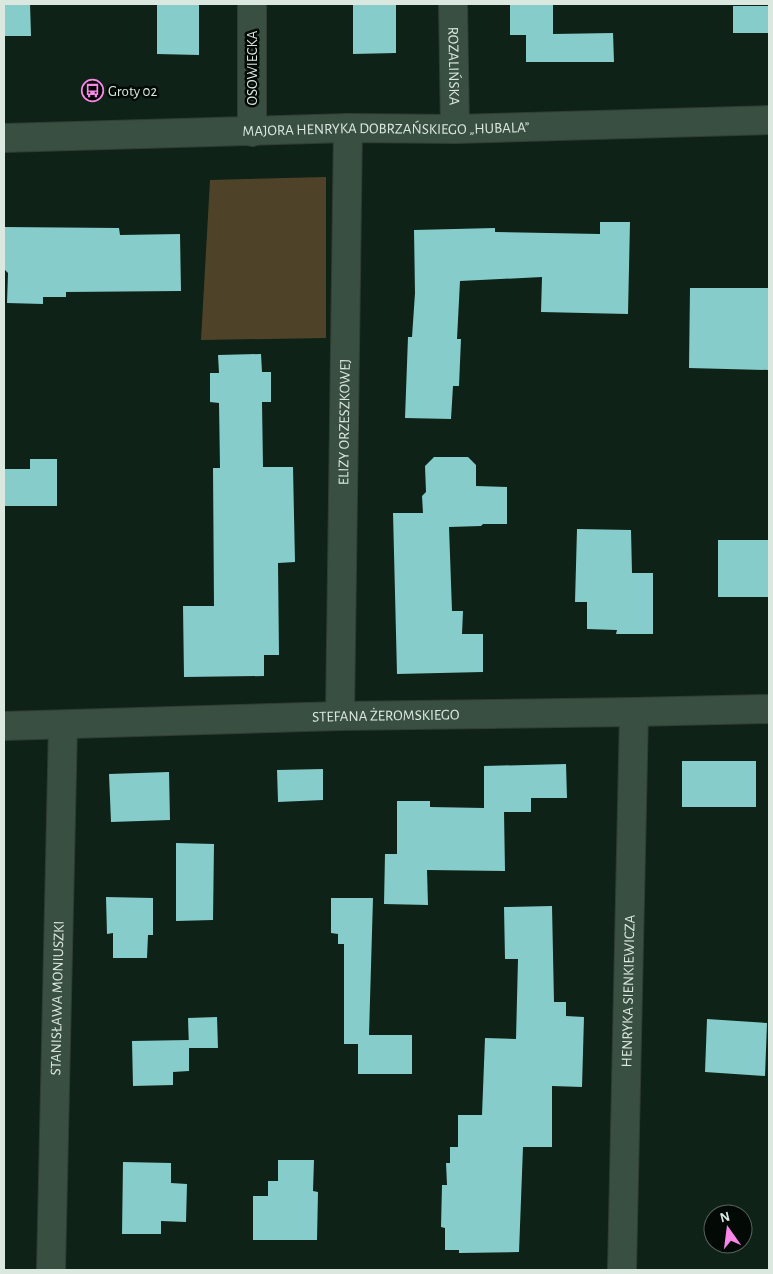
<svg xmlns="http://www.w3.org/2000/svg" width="773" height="1274" font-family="'Alegreya Sans',sans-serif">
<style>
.green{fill:#4e4328}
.building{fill:#86ccca}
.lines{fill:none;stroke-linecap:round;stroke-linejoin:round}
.minor-casing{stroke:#303c34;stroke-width:30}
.minor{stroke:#394f42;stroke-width:28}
.labels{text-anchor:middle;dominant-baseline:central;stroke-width:5;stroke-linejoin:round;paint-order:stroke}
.street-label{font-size:15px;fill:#dbe8e0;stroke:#030a06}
.poi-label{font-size:15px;fill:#dbe8e0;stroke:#030a06;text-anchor:start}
</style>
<rect width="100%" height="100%" fill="#0e2217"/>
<polygon class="green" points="326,177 326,338 201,340 210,180"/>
<g class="building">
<polygon points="4,4 30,4 31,36 4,36"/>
<polygon points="157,4 199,4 199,55 157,54"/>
<polygon points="353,4 396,4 396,53 353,54"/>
<polygon points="510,4 553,4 553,34 613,33 614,62 526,62 526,35 510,35"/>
<rect x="733" y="6" width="36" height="27"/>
<polygon points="600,222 630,222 628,314 541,312 542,277 460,281 457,339 461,339 459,386 453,386 451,419 405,418 408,337 412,337 415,293 414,230 495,228 495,232 600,234"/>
<polygon points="4,227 119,228 120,235 180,234 181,291 66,292 66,297 43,297 43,304 7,303 8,273 4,269"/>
<polygon points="690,288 769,288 769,370 689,368"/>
<polygon points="261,354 262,372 271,372 271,402 262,402 263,467 293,467 295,562 278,563 279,655 264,655 264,676 184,677 183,606 214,606 213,468 220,468 219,403 210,402 210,373 219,373 218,355"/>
<polygon points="434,457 468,457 476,465 476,486 507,487 507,524 483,524 481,526 449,527 452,611 463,611 462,634 483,634 483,672 397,674 393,513 423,513 422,496 426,492 425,466"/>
<polygon points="30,459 57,459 57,506 4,506 4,469 30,469"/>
<polygon points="577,529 631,530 632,573 653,573 653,634 616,634 617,630 587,629 587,602 575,602"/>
<rect x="718" y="540" width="51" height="57"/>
<rect x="682" y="761" width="74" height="46"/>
<polygon points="566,764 567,798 531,798 531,812 504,812 505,871 427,870 428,905 384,904 385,854 397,854 397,801 430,801 430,807 484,808 484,766"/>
<polygon points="323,769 323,800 278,802 277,770"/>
<polygon points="169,772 170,820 111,822 109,774"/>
<polygon points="176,843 214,844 213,920 176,921"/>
<polygon points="106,897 153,898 153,935 148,935 147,958 113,958 113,933 107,934"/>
<polygon points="331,898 373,898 369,1035 412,1035 412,1074 358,1074 358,1044 344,1044 344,944 338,944 338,934 331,933"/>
<polygon points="552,906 554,1002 566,1002 566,1016 584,1017 582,1087 552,1086 552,1147 523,1147 519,1252 459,1253 459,1250 445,1250 445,1228 441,1227 442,1185 447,1185 446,1163 450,1163 450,1147 458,1147 458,1115 482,1115 485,1038 516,1039 518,959 505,959 504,907"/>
<polygon points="217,1017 218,1048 189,1048 188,1018"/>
<polygon points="707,1019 767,1023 765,1076 705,1072"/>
<polygon points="189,1040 189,1071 173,1072 173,1085 133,1086 132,1041"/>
<polygon points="278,1160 314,1160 313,1191 318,1192 317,1240 253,1240 253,1196 268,1196 268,1181 278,1181"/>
<polygon points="123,1162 171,1163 171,1183 187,1184 186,1222 161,1221 161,1234 122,1234"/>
</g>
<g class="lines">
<defs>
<g id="minor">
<polyline points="252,4 252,132"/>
<path id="s1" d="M453,4L455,129"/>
<path id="s2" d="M4,138L348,128L455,129L769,120"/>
<path id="s3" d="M340,716L348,128"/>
<path id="s4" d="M4,726L340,716L634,712L769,709"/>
<path id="s5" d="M51,1270L63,725"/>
<path id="s6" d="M622,1270L634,712"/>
</g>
</defs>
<use href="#minor" class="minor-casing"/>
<use href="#minor" class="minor"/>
</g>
<defs>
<symbol id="bus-ring" viewBox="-11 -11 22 22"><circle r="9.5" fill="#030a06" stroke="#f987e8" stroke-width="1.5"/><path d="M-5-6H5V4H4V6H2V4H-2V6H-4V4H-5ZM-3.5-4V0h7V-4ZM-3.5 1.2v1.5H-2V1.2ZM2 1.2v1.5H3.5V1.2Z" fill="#f987e8"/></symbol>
</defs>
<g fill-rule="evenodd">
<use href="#bus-ring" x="80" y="78" width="25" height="25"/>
</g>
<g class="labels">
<g class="street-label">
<text stroke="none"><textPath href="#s1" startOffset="62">ROZALIŃSKA</textPath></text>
<text transform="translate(252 68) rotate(-90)">OSOWIECKA</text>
<text stroke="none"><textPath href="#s2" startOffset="382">MAJORA HENRYKA DOBRZAŃSKIEGO „HUBALA”</textPath></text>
<text stroke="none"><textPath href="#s3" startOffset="294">ELIZY ORZESZKOWEJ</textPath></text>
<text stroke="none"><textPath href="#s4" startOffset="382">STEFANA ŻEROMSKIEGO</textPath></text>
<text stroke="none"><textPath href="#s6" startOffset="279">HENRYKA SIENKIEWICZA</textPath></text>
<text stroke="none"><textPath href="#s5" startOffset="272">STANISŁAWA MONIUSZKI</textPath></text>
</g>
<g class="poi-label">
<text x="108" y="91">Groty 02</text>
</g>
</g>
<rect width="773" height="1274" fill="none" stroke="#dbe8e0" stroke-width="10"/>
<g transform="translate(728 1229) rotate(346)"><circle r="24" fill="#030a06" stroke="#59635d"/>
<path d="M0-4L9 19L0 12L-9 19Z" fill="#f987e8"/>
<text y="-8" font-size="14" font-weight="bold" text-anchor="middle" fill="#dbe8e0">N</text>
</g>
</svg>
